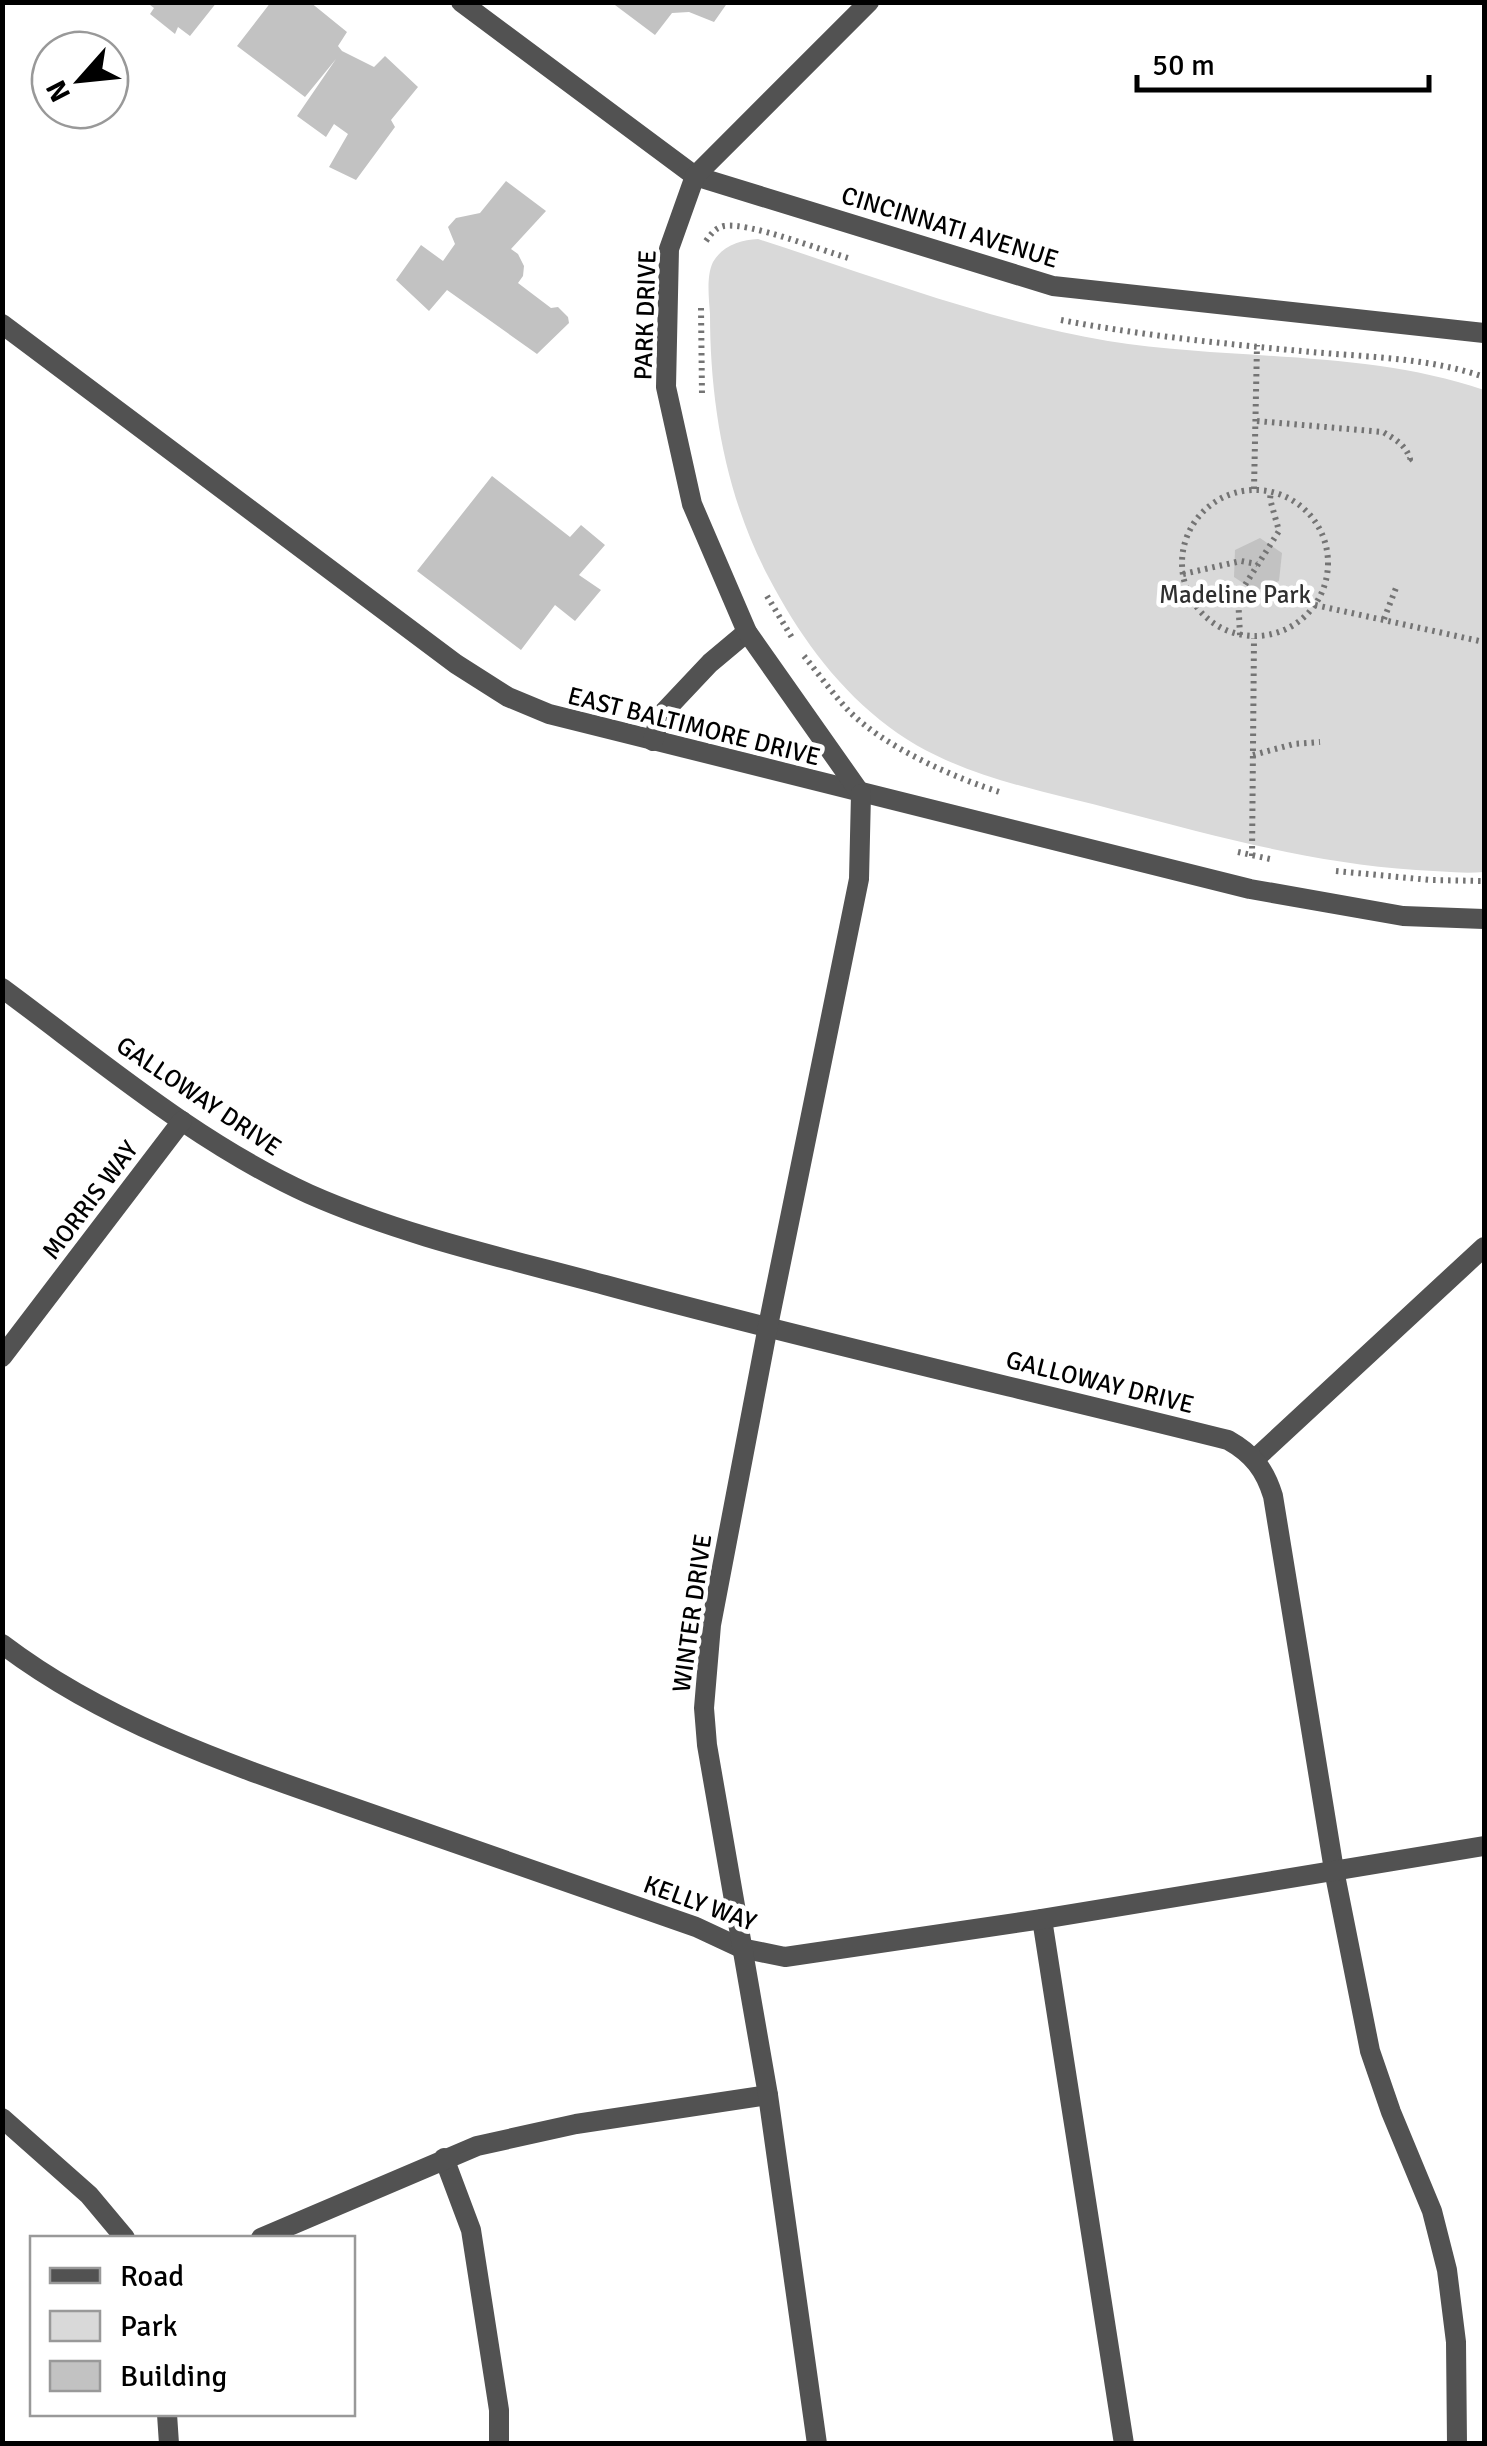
<svg xmlns="http://www.w3.org/2000/svg" width="1487" height="2446" font-family="Signika,sans-serif">
<style>
.green{fill:#d9d9d9}
.building{fill:#c2c2c2}
.lines{fill:none;stroke-linecap:round;stroke-linejoin:round}
.path{stroke:#747474;stroke-width:6;stroke-dasharray:2.5 5;stroke-linecap:butt}
.lane{stroke:#525252;stroke-width:20}
.street{stroke:#525252;stroke-width:20}
.labels{text-anchor:middle;dominant-baseline:central;stroke-width:9;stroke-linejoin:round;paint-order:stroke}
.street-label{font-size:25px;fill:#000;stroke:#fff}
.park-label{font-size:25px;fill:#303030;stroke:#fff}
</style>
<rect width="100%" height="100%" fill="#fff"/>
<path class="green" d="M758,239C873,276 989,321 1108,341C1232,361 1364,349 1484,390V872C1462,874 1439,871 1416,870C1313,863 1219,837 1119,811C1038,789 948,776 880,720C832,681 798,633 769,578C726,497 710,405 710,314C709,299 706,276 713,262C723,245 741,240 758,239Z"/>
<g class="building">
<polygon points="146,2 217,2 190,36 178,27 175,34 150,14 154,8"/>
<polygon points="271,2 310,2 347,32 338,46 342,51 374,67 385,56 418,87 391,120 395,127 356,180 329,167 348,134 334,124 326,137 297,116 336,59 305,97 237,46"/>
<polygon points="611,2 728,2 714,22 689,12 672,13 655,35"/>
<polygon points="506,181 546,211 511,249 518,254 524,266 523,276 518,283 551,308 558,307 568,317 569,323 537,354 447,290 429,311 396,280 421,245 443,261 455,244 448,227 456,218 480,213"/>
<polygon points="492,476 570,537 581,525 605,545 579,575 601,590 575,621 555,605 521,650 417,571"/>
<polygon points="1260,538 1282,553 1279,581 1255,591 1234,577 1235,550"/>
</g>
<g class="lines">
<g class="path">
<path d="M706,241C711,234 715,228 724,226C749,222 821,250 848,258"/>
<polyline points="701,308 702,395"/>
<path d="M1061,320C1144,336 1228,344 1311,352C1369,357 1430,358 1484,377"/>
<path d="M1257,421L1383,432C1395,439 1406,445 1410,459L1405,463"/>
<polyline points="1254,489 1257,345"/>
<circle cx="1255" cy="563" r="73"/>
<polyline points="1183,574 1241,561 1257,564"/>
<polyline points="767,596 794,641"/>
<polyline points="1315,605 1484,642"/>
<polyline points="1384,619 1396,588"/>
<polyline points="1240,635 1238,596 1279,531 1270,499 1271,491"/>
<path d="M804,656C818,673 832,693 848,710C882,746 956,779 1003,793"/>
<polyline points="1253,755 1294,744 1320,742"/>
<polyline points="1238,852 1270,859"/>
<polyline points="1252,856 1254,638"/>
<polyline points="1336,871 1430,880 1484,881"/>
</g>
<g class="lane">
<polyline points="1255,1459 1484,1247"/>
<polyline points="1042,1919 1124,2444"/>
<polyline points="444,2158 471,2230 499,2410 499,2444"/>
<polyline points="261,2238 477,2146 576,2124 768,2095"/>
</g>
<g class="street">
<polyline points="461,2 695,176 1053,286 1484,333"/>
<polyline points="2,324 456,664 508,697 549,714 1250,889 1403,916 1484,919"/>
<polyline points="653,741 660,716 710,663 747,632"/>
<polyline points="861,794 747,632 692,504 666,387 669,249 695,176 869,2"/>
<path d="M2,988C101,1061 197,1143 309,1194C404,1236 505,1258 605,1285C811,1341 1020,1388 1228,1440C1253,1454 1265,1470 1273,1496L1334,1870L1370,2051L1391,2112L1432,2211L1447,2270L1456,2342L1457,2444"/>
<polyline points="2,1357 182,1121"/>
<path d="M2,1644C110,1726 240,1768 366,1812C476,1851 586,1889 696,1927L741,1948L785,1957L1042,1919L1484,1846"/>
<polyline points="2,2118 89,2195 125,2238"/>
<polyline points="167,2414 169,2444"/>
<polyline points="817,2444 768,2095 707,1745 704,1708 711,1625 768,1326 859,879 861,794"/>
</g>
</g>
<g class="labels">
<g class="street-label">
<text transform="translate(950 227) rotate(17)">CINCINNATI AVENUE</text>
<text transform="translate(645 315) rotate(-88)">PARK DRIVE</text>
<text transform="translate(694 726) rotate(14)">EAST BALTIMORE DRIVE</text>
<text transform="translate(199 1096) rotate(34)">GALLOWAY DRIVE</text>
<text transform="translate(90 1200) rotate(-53)">MORRIS WAY</text>
<text transform="translate(1100 1382) rotate(14)">GALLOWAY DRIVE</text>
<text transform="translate(692 1613) rotate(-82)">WINTER DRIVE</text>
<text transform="translate(700 1903) rotate(20)">KELLY WAY</text>
</g>
<g class="park-label">
<text x="1235" y="594">Madeline Park</text>
</g>
</g>
<rect width="1487" height="2446" fill="none" stroke="#000000" stroke-width="10"/>
<rect x="30" y="2236" width="325" height="180" fill="#ffffff" stroke="#999999" stroke-width="2.5"/>
<rect x="50" y="2268" width="50" height="15" fill="#525252" stroke="#999999" stroke-width="2.5"/>
<text x="120" y="2286" font-size="30" fill="#000000">Road</text>
<rect x="50" y="2311" width="50" height="30" fill="#d9d9d9" stroke="#999999" stroke-width="2.5"/>
<text x="120" y="2336" font-size="30" fill="#000000">Park</text>
<rect x="50" y="2361" width="50" height="30" fill="#c2c2c2" stroke="#999999" stroke-width="2.5"/>
<text x="120" y="2386" font-size="30" fill="#000000">Building</text>
<g transform="translate(80 80) rotate(243)"><circle r="48" fill="#ffffff" stroke="#999999" stroke-width="2.5"/>
<path d="M0-8L18 38L0 25L-18 38Z" fill="#000000"/>
<text y="-15" font-size="28" font-weight="bold" text-anchor="middle" fill="#000000">N</text>
</g>
<path d="M1137 75v15h292v-15" fill="none" stroke="#000000" stroke-width="5"/>
<text x="1152" y="75" font-size="30" fill="#000000" stroke="#ffffff" stroke-width="8" paint-order="stroke">50 m</text>
</svg>
